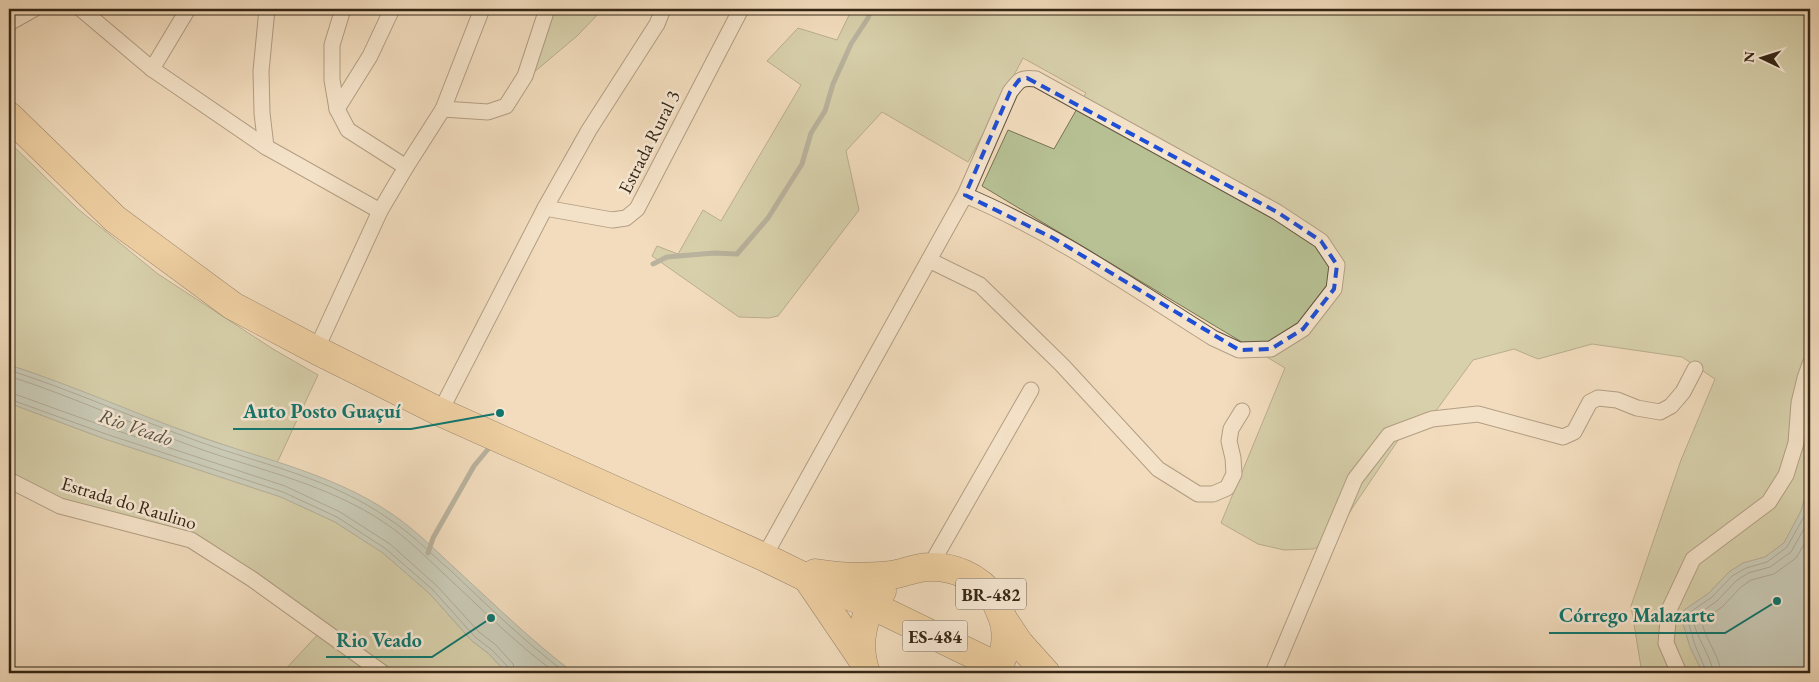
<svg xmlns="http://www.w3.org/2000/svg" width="1819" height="682" font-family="'EB Garamond',serif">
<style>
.green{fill:#b7c194;stroke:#767454}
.water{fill:#9cbab7;stroke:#737f76}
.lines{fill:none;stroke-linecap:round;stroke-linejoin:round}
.shore{stroke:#687066;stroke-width:1}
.stream{stroke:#737f76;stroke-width:5}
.street-casing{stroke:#64543f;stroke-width:17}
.highway-casing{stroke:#352615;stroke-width:29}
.street{stroke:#f7e8d4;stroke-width:15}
.highway{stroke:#e9be7e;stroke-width:28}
.marked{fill:none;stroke:#1d4ed8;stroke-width:4;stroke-dasharray:10 6;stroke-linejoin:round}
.labels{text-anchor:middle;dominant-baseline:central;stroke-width:5;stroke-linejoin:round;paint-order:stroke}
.shield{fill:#f7e8d4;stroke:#6f604e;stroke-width:1}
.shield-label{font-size:18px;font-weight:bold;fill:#352615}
.street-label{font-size:19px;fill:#352615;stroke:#f7e8d4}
.water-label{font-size:20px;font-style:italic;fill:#545246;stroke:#f7e8d4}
.leader{fill:none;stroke:#0f766e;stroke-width:2}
.callout-dot{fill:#0f766e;stroke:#f7e8d4;stroke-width:2}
.callout-label{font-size:20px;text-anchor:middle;font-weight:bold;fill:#0f766e;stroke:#f7e8d4;stroke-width:5;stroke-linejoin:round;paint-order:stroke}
</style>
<rect width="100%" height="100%" fill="#f2dcbd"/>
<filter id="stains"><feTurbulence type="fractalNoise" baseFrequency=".004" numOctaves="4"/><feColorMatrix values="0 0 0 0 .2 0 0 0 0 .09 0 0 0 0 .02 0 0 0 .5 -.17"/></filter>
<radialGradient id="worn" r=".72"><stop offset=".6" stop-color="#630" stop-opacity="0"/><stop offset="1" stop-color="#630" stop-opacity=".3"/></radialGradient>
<g class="green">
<polygon points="547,9 603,9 577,36 533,73"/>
<polygon points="852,9 1810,9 1810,481 1801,511 1784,543 1765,557 1743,563 1729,572 1709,593 1680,613 1690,647 1703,673 1642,673 1631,606 1681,460 1715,379 1682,357 1592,344 1538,359 1514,349 1473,360 1427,423 1407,427 1353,507 1342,525 1332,537 1314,549 1284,550 1258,544 1221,523 1285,368 982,186 1008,130 1054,149 1086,93 1023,58 968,162 882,112 846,151 859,210 778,316 769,318 739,317 652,256 657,246 678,254 703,210 721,221 801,85 767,61 798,28 837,40"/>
<path d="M9,142L78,209L158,274L273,349L318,375L277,463C224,445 171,427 119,407C82,392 47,377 9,365Z"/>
<polygon points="9,403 105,439 281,497 335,522 383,553 430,594 472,641 488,653 507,673 282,673 320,632 210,549 45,493 9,474"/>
</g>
<g class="water">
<path d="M9,365C75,386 138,415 203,438C267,460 335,475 392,514C416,530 437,552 458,571C496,606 533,642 574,673H507L488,653L472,641L430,594L383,553L335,522L281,497L105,439L9,403Z"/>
<polygon points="1810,481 1810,657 1804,673 1703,673 1690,647 1680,613 1709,593 1729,572 1743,563 1765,557 1784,543 1801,511"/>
</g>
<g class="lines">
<g class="shore">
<path d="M9,370C74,391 136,419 200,442C264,465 333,479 389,519C411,533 430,553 450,570C488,606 525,642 566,673"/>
<path d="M9,376C74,397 136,426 200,449C263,471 329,485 385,523C406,537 425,556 443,573C480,607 515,643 556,673"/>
<polyline points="9,392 109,428 285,486 340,512 390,544 437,586 479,632 496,645 513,664 516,673"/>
<polyline points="9,399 106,434 283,492 337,517 386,549 433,590 475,637 492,650 509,668 510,673"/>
<polyline points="1707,673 1695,645 1686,615 1712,597 1732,576 1746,568 1767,562 1787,547 1806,513 1810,498"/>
<path d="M1713,673C1712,656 1695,637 1693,618L1717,601L1736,581L1748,573L1770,567L1791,552L1810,518"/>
<path d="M1721,673C1720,655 1704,639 1702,621L1722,607L1741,587L1751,580L1774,574L1796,558L1810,534"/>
</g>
<g class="stream">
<polyline points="653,264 667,257 714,253 737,254 768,218 802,164 811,133 825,111 833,84 851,44 868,18 871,9"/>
<polyline points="428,553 433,538 474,466 489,448"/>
</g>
<defs>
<g id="street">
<polyline points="81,9 152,69 266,147 380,211"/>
<polyline points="343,9 332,45 332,80 337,109 348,130 406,167"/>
<polyline points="9,23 34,9"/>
<polyline points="152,69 188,9"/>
<polyline points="337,109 370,56 392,9"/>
<polyline points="443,109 488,112 506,106 525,76 547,9"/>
<polyline points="266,147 262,113 261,71 267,9"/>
<polyline points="545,208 612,220 626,218 637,209 741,9"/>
<polyline points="929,260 980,285 1062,365 1158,469 1198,494 1213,494 1227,488 1234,474 1233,458 1229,441 1231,429 1242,411"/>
<polyline points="316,350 380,211 406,167 443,109 482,9"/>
<polyline points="440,412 545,208 589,130 657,24 663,9"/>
<polyline points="9,480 60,506 191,540 252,579 383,673"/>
<path d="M764,557L965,195L1010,92C1019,80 1021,77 1036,79L1277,212L1321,241L1337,265L1334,289L1303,329L1271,349L1239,350L1213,338C1132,287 1053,232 965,195"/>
<polyline points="930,566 1031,390"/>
<polyline points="1273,673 1355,479 1389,435 1432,419 1478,414 1563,437 1574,432 1590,402 1598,398 1617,400 1637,408 1660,412 1671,406 1683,392 1695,369"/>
<polyline points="1679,673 1666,643 1669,610 1693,559 1769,502 1786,475 1796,443 1799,403 1805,378 1810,364"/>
</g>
<g id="highway">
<polyline points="9,116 115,219 233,306 316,350 440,412 764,557 807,578 871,605 999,667"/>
<path d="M815,573C839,577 867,578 892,575C904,573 917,567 929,567C953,566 979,577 993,597C996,602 999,609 1001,614C1009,631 1006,658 995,673"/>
<polyline points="807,578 862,659"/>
<polyline points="1003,619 1019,643 1046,673"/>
<path d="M866,673C856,643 862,615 882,591"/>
</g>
</defs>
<use href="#street" class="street-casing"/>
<use href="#highway" class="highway-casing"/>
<use href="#street" class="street"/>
<use href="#highway" class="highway"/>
</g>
<path d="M0 0H1819V682H0ZM1027,78L1277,212L1321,241L1337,265L1334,289L1303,329L1271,349L1239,350L1053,238L965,195L1010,92L1019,80Z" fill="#f2dcbd" fill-opacity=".55" fill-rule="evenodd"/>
<path class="marked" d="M1027,78L1277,212L1321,241L1337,265L1334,289L1303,329L1271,349L1239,350L1053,238L965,195L1010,92L1019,80Z"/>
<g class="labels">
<g class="shield">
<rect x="956" y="578.5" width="70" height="31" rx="4"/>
<rect x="902.5" y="620.5" width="65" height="31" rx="4"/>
</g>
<g class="shield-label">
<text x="991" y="594">BR-482</text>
<text x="935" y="636">ES-484</text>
</g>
<g class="street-label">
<text transform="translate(649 142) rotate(-63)">Estrada Rural 3</text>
<text transform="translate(129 503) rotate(17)">Estrada do Raulino</text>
</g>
<g class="water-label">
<text transform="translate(136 427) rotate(19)">Rio Veado</text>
</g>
</g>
<path class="leader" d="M500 413L411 429H233M1777 601L1725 633H1549M491 618L432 657H326"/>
<g class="callout-dot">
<circle cx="500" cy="413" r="5"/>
<circle cx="1777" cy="601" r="5"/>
<circle cx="491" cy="618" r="5"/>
</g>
<g class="callout-label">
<text x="322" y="418">Auto Posto Guaçuí</text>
<text x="1637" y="622">Córrego Malazarte</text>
<text x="379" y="647">Rio Veado</text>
</g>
<rect width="1819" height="682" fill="none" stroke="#f2dcbd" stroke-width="30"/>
<rect x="10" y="10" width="1799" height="662" fill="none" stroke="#352615" stroke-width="2.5"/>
<rect x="15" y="15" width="1789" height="652" fill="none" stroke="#352615"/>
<g transform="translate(1762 58) rotate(274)" stroke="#f7e8d4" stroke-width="4" paint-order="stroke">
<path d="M0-4L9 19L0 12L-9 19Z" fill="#352615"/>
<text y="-8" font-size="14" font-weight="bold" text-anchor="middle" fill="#352615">N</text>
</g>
<rect width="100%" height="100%" filter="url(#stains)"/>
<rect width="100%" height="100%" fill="url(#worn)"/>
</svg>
